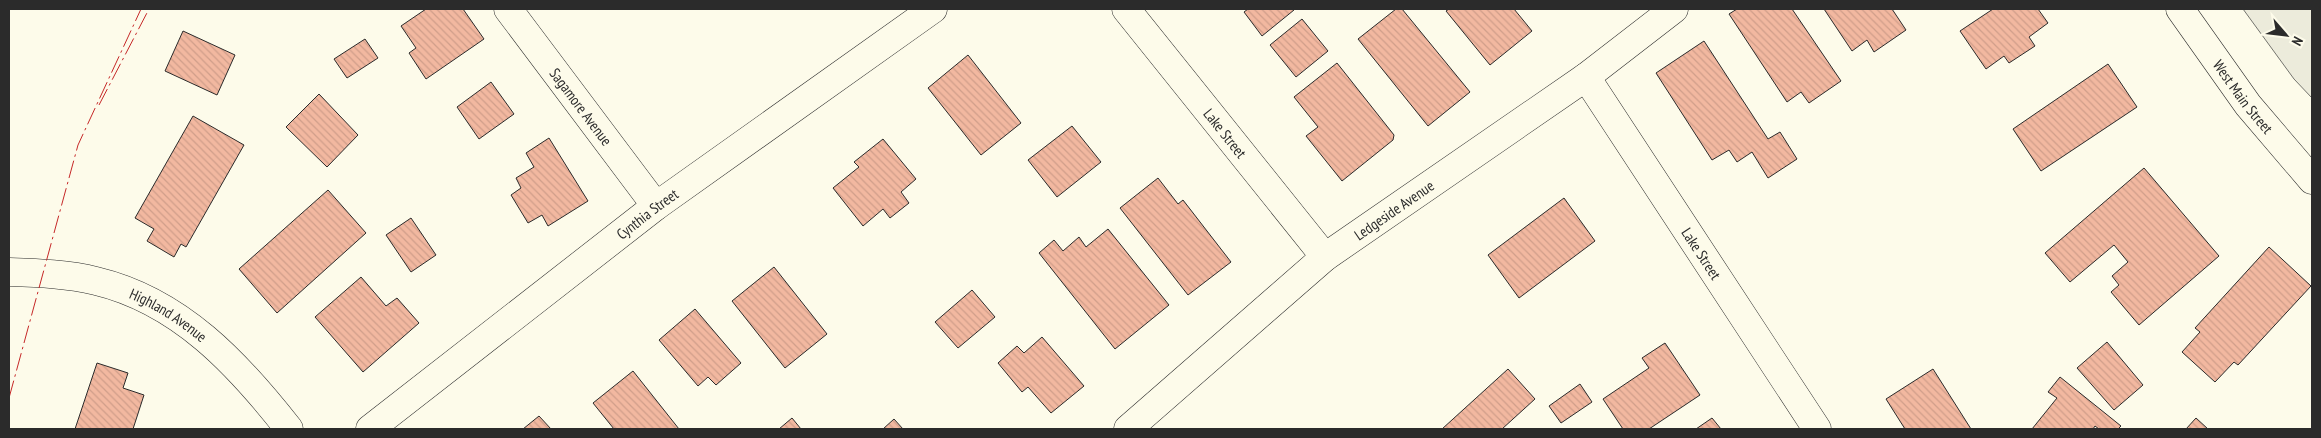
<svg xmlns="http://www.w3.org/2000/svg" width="2321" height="438" font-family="'PT Sans Narrow',sans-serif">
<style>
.park{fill:#ecebdb;stroke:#74746e}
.building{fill:url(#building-back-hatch);stroke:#2b2b2b}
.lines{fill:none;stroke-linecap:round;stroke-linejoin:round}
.minor-casing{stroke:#2b2b2b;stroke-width:29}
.secondary-casing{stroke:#2b2b2b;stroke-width:29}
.minor{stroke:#fdfbea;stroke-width:28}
.secondary{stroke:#fdfbea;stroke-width:28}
.power{stroke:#c62828;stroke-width:1;stroke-dasharray:18 4 2.5 4;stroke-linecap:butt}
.labels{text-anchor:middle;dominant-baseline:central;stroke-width:4;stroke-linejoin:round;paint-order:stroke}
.street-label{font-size:15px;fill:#2b2b2b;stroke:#fdfbea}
</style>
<defs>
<pattern id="building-back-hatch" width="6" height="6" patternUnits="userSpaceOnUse" patternTransform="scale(1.25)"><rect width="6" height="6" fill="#f2b8a0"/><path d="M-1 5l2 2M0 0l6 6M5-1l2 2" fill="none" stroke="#d09e8a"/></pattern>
</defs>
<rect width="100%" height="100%" fill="#fdfbea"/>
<polygon class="park" points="2243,9 2312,9 2312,98 2294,79"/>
<g class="building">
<polygon points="426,9 463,9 484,39 426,79 409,53 416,48 401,26"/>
<polygon points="1248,9 1293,9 1294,10 1262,36 1244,12"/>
<polygon points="1396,9 1402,9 1470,92 1428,126 1358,39"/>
<polygon points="1449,9 1514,9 1532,31 1490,65 1446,11"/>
<polygon points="1737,9 1792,9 1841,81 1809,103 1801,92 1787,102 1729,14"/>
<polygon points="1824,9 1892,9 1906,30 1874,52 1867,40 1852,51"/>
<polygon points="1993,9 2038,9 2048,23 2029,37 2035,46 2009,63 2004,56 1986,69 1960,31"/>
<polygon points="1302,19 1328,51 1296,77 1270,45"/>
<polygon points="183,31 235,55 217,95 165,71"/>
<polygon points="365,39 378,58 347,78 334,59"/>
<polygon points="1704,41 1768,139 1780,132 1797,159 1768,178 1752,152 1737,162 1729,150 1712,160 1656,73"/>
<polygon points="968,55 1021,123 981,155 928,88"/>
<polygon points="1337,63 1394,135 1393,140 1342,181 1306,136 1318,127 1294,97"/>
<polygon points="2108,64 2137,107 2041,171 2013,129"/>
<polygon points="491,82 514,114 479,139 457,107"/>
<polygon points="319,94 358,135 327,167 286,127"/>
<polygon points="193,116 244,145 186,247 181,244 174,257 147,241 154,229 135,218"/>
<polygon points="1072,126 1101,162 1057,197 1028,160"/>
<polygon points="549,138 588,201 548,226 542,215 528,223 511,195 521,188 516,178 534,167 526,153"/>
<polygon points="883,139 916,179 901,192 909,203 890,218 883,209 863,226 833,188 859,167 854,162"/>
<polygon points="2144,168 2219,256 2139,325 2111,292 2119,285 2112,276 2128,262 2114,245 2070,282 2045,253"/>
<polygon points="1158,178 1178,204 1183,200 1231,262 1188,295 1120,208"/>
<polygon points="328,190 366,233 277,313 239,269"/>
<polygon points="1564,198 1595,241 1519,298 1488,255"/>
<polygon points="411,218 436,255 411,272 386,235"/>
<polygon points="1108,229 1169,305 1115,349 1039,253 1054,240 1063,251 1079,237 1086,247"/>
<polygon points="2269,247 2311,286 2238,365 2234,362 2215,382 2182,352 2200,332 2195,328"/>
<polygon points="774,267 827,334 785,368 732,301"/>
<polygon points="361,277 386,306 397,298 419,323 363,372 315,317"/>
<polygon points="972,290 995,317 958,348 935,322"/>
<polygon points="695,309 741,363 716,385 708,377 698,386 659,340"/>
<polygon points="1042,337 1084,386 1051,413 1028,387 1022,392 998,363 1017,346 1024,353"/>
<polygon points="2107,342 2143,385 2114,410 2077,368"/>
<polygon points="1665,343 1700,395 1649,429 1623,429 1603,399 1649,368 1642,358"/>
<polygon points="97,363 128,373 123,388 144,395 133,429 75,429"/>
<polygon points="1508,369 1535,399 1502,429 1442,429"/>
<polygon points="1933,369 1971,429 1905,429 1886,399"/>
<polygon points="633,371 679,429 614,429 593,403"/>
<polygon points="2060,377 2121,426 2118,429 2099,429 2095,426 2093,429 2032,429 2057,398 2048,392"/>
<polygon points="1580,384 1592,402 1561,423 1549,406"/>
<polygon points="539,416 551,429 523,429"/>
<polygon points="792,418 801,429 779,429"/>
<polygon points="1712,418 1721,429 1696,429"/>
<polygon points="2196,418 2208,429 2186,429"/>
<polygon points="894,419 903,429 883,429"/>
</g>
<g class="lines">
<defs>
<g id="minor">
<path id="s1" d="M508,9L656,206"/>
<path id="s2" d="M1126,9L1325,257"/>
<path id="s3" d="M1586,77L1817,429"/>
<path id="s4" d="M370,429L656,206L933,9"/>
<path id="s5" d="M1128,429L1325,257L1586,77L1674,9"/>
</g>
<g id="secondary">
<path id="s6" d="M2180,9L2248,105L2312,180"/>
<path id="s7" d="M9,272C38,273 68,274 96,281C180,301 238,364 289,429"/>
</g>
</defs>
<use href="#minor" class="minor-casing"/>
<use href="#secondary" class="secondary-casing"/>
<use href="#minor" class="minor"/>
<use href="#secondary" class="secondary"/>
<g class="power">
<polyline points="99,105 149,9"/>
<polyline points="9,398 78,145 141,9"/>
</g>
</g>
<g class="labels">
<g class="street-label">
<text stroke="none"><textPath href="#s6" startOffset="108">West Main Street</textPath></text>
<text stroke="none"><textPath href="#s1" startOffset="122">Sagamore Avenue</textPath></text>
<text stroke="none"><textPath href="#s2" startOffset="159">Lake Street</textPath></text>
<text stroke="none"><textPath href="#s5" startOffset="345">Ledgeside Avenue</textPath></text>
<text stroke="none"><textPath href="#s4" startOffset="351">Cynthia Street</textPath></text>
<text stroke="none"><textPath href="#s3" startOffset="211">Lake Street</textPath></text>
<text stroke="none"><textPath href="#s7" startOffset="168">Highland Avenue</textPath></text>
</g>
</g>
<rect width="2321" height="438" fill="none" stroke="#2b2b2b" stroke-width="20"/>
<g transform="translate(2286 35) rotate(118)" stroke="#fdfbea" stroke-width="4" paint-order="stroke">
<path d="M0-4L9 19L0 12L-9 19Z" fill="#2b2b2b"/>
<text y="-8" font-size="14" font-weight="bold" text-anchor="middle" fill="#2b2b2b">N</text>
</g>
</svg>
